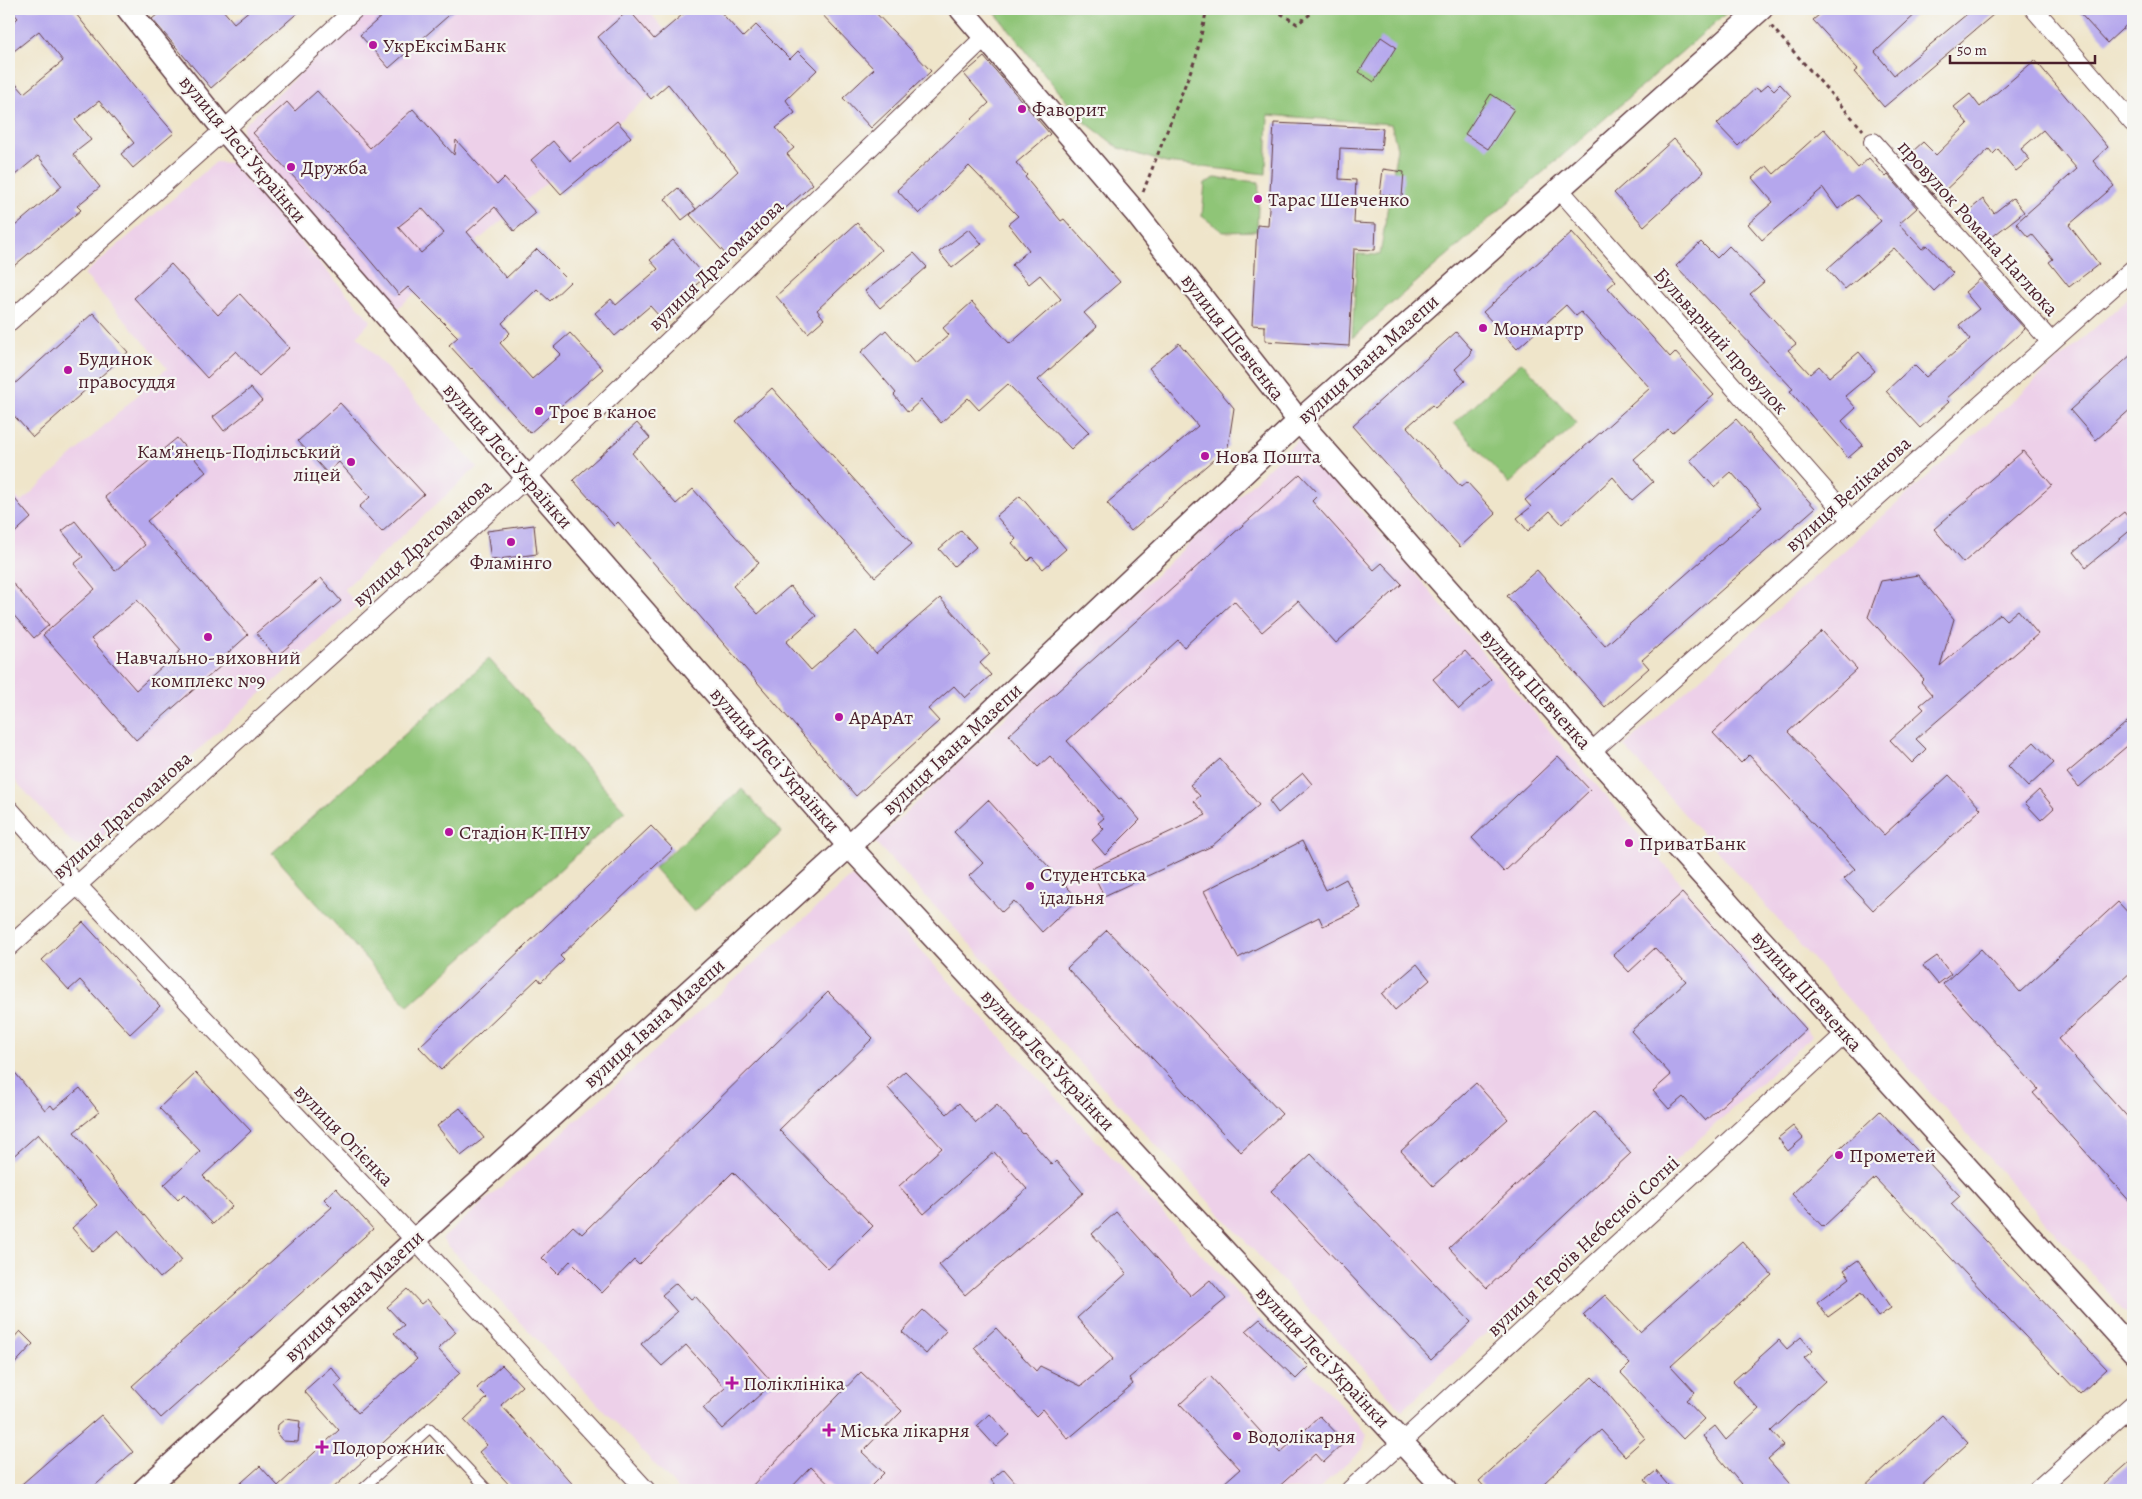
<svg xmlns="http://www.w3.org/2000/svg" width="2142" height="1499" font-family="Alegreya,serif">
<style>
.built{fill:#edd0e9}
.green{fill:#8fc577;stroke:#6c7251}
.building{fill:#b5a7ed;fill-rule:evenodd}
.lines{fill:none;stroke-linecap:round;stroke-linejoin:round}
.service-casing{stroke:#633d43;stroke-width:11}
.minor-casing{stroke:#633d43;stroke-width:20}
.tertiary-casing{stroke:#633d43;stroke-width:25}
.path{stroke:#633d43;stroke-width:3;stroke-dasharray:4 4;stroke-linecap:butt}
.service{stroke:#fff;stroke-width:9}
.minor{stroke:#fff;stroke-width:18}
.tertiary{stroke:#fff;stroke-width:22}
.poi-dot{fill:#b5179e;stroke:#f6f6f2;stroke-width:2}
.labels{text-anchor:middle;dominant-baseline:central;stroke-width:4.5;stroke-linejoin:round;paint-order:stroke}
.poi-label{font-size:20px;fill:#4a1f2b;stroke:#f6f6f2;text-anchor:start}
.street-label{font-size:20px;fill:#4a1f2b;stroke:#f6f6f2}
</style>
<rect width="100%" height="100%" fill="#f6f6f2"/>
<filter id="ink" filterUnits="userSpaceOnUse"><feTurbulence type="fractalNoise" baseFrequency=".02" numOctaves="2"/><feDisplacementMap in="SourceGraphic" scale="10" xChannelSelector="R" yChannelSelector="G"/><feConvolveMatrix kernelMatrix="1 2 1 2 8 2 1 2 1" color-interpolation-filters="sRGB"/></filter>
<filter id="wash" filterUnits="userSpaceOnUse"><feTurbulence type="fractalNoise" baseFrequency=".0096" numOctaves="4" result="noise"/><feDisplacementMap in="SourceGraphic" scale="20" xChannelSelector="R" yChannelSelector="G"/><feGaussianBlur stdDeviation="1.12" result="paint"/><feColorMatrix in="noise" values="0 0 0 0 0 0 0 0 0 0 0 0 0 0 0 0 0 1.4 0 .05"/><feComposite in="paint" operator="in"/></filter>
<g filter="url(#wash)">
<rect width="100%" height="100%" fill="#efe5ca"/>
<g class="built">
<polygon points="369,9 647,9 691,61 393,312 242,140 243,126"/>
<polygon points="216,162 231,163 371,321 357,336 477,467 344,589 339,583 358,606 93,845 74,845 9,774 9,490 21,502 167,368 84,274"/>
<polygon points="2133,294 2133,1321 1624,746"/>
<polygon points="1299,439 1812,1036 1402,1410 875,842"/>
<polygon points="852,876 1367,1434 1363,1449 1318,1490 679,1490 442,1239"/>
</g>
<g class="green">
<polygon points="992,9 1731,9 1352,338 1357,254 1380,255 1397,148 1391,124 1268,115 1266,174 1166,163 1119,148 1081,119"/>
<polygon points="1215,178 1259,182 1257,231 1223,232 1202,216 1205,183"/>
<polygon points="1522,362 1577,423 1509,484 1454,423"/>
<polygon points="489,659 625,811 408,1006 272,853"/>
<polygon points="742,789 782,832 694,912 654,868"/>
</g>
<g id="blocks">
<g class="building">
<polygon points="10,9 72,9 135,88 174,133 133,168 121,154 134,143 99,101 75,120 91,140 73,154 100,187 77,206 81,210 9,270 9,231 62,186 38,156 9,180 9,76 24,93 63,61 39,31 9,55 9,26 18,18"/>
<polygon points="164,9 222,9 234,23 251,9 302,9 211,88 152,19"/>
<polygon points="390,9 456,9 389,68 360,35"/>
<polygon points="689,9 718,9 743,37 756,25 790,59 798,51 817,70 786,100 795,113 776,128 794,148 787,154 813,184 729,258 690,215 738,171 668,84 651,99 598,37 629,10 654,39"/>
<polygon points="817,9 872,9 931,71 871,128 843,98 874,69"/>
<polygon points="1826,9 1921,9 1875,52 1894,75 1973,9 2000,9 1884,107 1854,72 1858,69 1813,20"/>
<polygon points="2076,9 2133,9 2133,19 2107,43"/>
<polygon points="1381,37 1396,47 1374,82 1359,72"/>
<polygon points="984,57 1050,134 1016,163 1027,175 1025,177 1061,221 1064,219 1120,282 1084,313 1097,327 1038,380 1089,432 1071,449 1008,384 979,410 968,398 941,423 921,400 908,412 894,395 896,393 861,352 886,330 915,364 949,335 943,328 972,302 1010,344 1061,299 1040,275 1029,284 1012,265 1029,250 1008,224 1018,216 969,166 919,214 897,190 989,103 964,74"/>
<polygon points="2035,60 2108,147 2093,161 2114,186 2069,225 2099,264 2069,287 2049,262 2053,259 2032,234 2028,237 2016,223 2077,169 2043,130 2021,149 2030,160 2016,171 1998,149 1993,154 1989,149 1941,194 1937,190 1933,194 1903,160 1923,142 1936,155 1968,124 1954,107 1970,94 1980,107"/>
<polygon points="1768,84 1774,90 1780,84 1791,96 1738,146 1717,124 1756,88 1760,91"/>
<path d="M317,91L370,148L413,109L454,155L456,140L497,185L504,178L536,213L514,231L495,207L467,232L506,278L537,249L570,282L550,301L537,289L502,323L510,333L500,343L532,379L561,354L554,347L570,333L603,369L530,433L472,368L471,369L449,345L458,337L408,287L399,295L363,252L253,133L287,102L295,111ZM422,208L444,233L421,253L398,227Z"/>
<polygon points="1491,94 1514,109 1488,149 1465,134"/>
<polygon points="617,121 631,137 596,167 595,166 561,194 531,160 553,141 570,161"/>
<polygon points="1274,123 1383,128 1381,150 1340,148 1339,179 1356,180 1354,223 1376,224 1375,250 1354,249 1349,346 1265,341 1265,326 1252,325 1257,225 1268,226"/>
<polygon points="1824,129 1858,168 1869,158 1886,177 1888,175 1917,208 1899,224 1922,249 1927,245 1953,273 1934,291 1894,248 1845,289 1827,269 1881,221 1857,195 1838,209 1823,188 1762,240 1748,224 1773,202 1752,178 1767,166 1774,174"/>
<polygon points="1674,139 1704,172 1644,226 1614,193"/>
<polygon points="1383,169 1404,172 1402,197 1380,194"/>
<polygon points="678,188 696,209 682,220 665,199"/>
<polygon points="2013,198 2024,212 1983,244 1961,217 1983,199 1994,213"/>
<polygon points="857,223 881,250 817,310 824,319 808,333 776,296"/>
<polygon points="969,229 982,244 952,268 939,252"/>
<polygon points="1572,232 1616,281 1608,288 1670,357 1675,352 1714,395 1672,433 1668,429 1634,459 1653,482 1632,500 1613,477 1562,524 1550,511 1528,531 1517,518 1531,507 1525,500 1650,388 1581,312 1576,316 1566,305 1517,349 1483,312"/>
<polygon points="673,240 705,277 660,317 650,306 615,336 595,313 611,299 616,305 658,269 650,260"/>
<polygon points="1701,242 1717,258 1729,246 1764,282 1750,294 1796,344 1788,350 1810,374 1819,366 1829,377 1859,352 1875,371 1845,396 1856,408 1842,421 1863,445 1848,458 1790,391 1793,389 1676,266"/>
<polygon points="914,253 927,267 880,308 865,291"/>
<polygon points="171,264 218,315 240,294 289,348 259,376 236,351 207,378 134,298"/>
<polygon points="1980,279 2025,329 1946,399 1949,402 1920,428 1886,391 1914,365 1926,377 1970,339 1959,325 1979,309 1965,292"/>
<polygon points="93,313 128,352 33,437 9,410 9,389"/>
<polygon points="1456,332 1472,350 1470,352 1471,354 1455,369 1465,381 1435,408 1432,405 1407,427 1461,487 1467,482 1496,514 1460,547 1352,426"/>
<polygon points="1179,343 1234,408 1228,447 1131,531 1107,503 1198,426 1149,368"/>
<polygon points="2133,353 2133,407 2096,440 2070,410"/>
<polygon points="251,388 262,401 224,431 213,417"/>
<polygon points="772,388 912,544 875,577 736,421"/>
<polygon points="340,403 424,494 382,532 359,507 370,497 339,462 327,473 298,441"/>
<polygon points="1736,419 1815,508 1642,660 1649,668 1605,707 1507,596 1537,570 1605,646 1762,507 1731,472 1714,487 1690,460"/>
<polygon points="637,423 650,438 632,453 646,470 676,504 693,489 759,563 733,586 758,614 790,586 816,616 786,642 811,670 856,631 876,654 940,598 990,654 980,663 991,675 965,698 954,686 928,709 939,721 856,796 618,522 614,526 573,480"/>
<path d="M177,438L206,472L147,521L248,635L219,661L222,665L136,740L43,635L95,589L74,564L83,557L62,531L75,521L115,571L145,545L105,497ZM137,600L181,650L136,690L91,639Z"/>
<polygon points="2023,451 2052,485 1963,563 1934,529"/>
<polygon points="1300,474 1319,494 1312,501 1374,570 1382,563 1402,584 1336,643 1298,601 1262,632 1234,601 1184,647 1178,640 1067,741 1119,799 1121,798 1140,820 1105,855 1092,840 1104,829 1098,823 1104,818 1050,756 1038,767 1009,735"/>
<polygon points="9,492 31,518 9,538"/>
<polygon points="1020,496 1066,549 1043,569 1032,557 1028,561 1012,543 1016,539 996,516"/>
<polygon points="2124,512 2133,524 2133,528 2086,567 2074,552"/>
<polygon points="534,525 537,554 491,560 487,531"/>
<polygon points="961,530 976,547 954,566 939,549"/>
<polygon points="1918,575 1954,619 1940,666 2000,614 2006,620 2018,610 2038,634 1916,739 1926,749 1912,763 1890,740 1924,709 1920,705 1932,695 1921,682 1924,679 1868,617 1881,581"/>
<polygon points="321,578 341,601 276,657 256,633"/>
<polygon points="9,579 49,625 34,638 9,610"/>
<polygon points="1822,631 1857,669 1788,732 1884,835 1949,775 1981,809 1873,910 1844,879 1855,869 1749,755 1741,763 1713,733"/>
<polygon points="1465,651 1491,680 1459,709 1433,679"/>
<polygon points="2133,717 2133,741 2079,787 2067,773"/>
<polygon points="2034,742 2054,763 2028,787 2008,766"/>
<polygon points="1558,756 1590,790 1504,872 1472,838"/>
<polygon points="1220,759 1259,805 1212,846 1104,896 1091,869 1206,815 1194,801 1200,796 1190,785"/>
<polygon points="1303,773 1312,784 1278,813 1269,801"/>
<polygon points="2039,790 2054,808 2041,820 2025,803"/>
<polygon points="988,800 1078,899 1042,932 1014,901 1002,912 969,876 983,863 954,832"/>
<polygon points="651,826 673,849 560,956 564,960 541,982 538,978 441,1070 419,1047"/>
<polygon points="1302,841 1326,890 1346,879 1361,908 1323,926 1319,917 1238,958 1204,891"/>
<polygon points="1682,893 1806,1029 1705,1121 1683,1097 1669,1109 1653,1091 1671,1075 1631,1031 1686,981 1655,948 1629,972 1613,955"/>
<polygon points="2118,902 2133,918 2133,970 2058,1039 2133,1123 2133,1205 2033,1093 2038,1089 1943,984 1981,949 2020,992"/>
<polygon points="83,922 160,1006 130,1034 80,980 69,990 42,960"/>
<polygon points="1107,930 1282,1114 1241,1152 1067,968"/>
<polygon points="1937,956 1951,974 1938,984 1923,966"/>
<polygon points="1417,964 1430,980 1395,1010 1382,994"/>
<polygon points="828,992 873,1038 779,1130 873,1226 857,1242 828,1269 733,1172 639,1265 634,1260 602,1293 570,1261 558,1274 542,1258 573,1226 582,1234"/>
<polygon points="9,1065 45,1110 51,1105 54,1109 80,1088 99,1112 74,1132 182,1260 160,1278 118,1230 93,1252 72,1228 97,1205 38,1134 9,1160"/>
<polygon points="905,1071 947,1114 959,1103 976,1123 997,1105 1023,1134 1024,1133 1052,1165 1056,1161 1083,1193 965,1295 939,1265 1027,1189 994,1152 924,1214 899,1186 942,1148 887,1087"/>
<polygon points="196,1073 251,1131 203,1176 232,1206 213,1224 184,1194 178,1200 164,1185 200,1151 159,1108"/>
<polygon points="1476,1083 1508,1119 1433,1186 1401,1151"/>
<polygon points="460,1108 484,1138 461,1156 437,1126"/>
<polygon points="1880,1111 1960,1196 1951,1204 2107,1369 2080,1394 1875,1178 1823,1227 1792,1194"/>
<polygon points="1594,1112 1631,1153 1487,1288 1449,1248"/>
<polygon points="1793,1126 1803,1138 1788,1151 1778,1138"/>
<polygon points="1311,1154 1471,1322 1431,1360 1271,1191"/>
<polygon points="336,1188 373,1229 161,1418 132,1386 332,1207 324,1199"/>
<polygon points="1116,1212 1191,1296 1210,1280 1226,1299 1129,1378 1133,1384 1068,1439 1043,1409 1036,1416 974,1348 996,1328 1036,1371 1040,1366 1081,1386 1113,1359 1077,1318 1127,1273 1092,1234"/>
<polygon points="1742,1241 1772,1275 1671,1366 1695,1392 1686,1400 1704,1419 1683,1439 1621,1373 1630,1364 1583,1315 1605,1295 1640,1332"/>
<polygon points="1858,1260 1891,1308 1878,1317 1861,1293 1828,1317 1817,1303 1850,1278 1844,1270"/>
<polygon points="676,1283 691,1299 695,1296 773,1383 722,1429 703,1408 725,1388 686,1345 662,1366 641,1344 677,1312 662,1295"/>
<polygon points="407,1289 421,1304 427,1299 456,1332 438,1349 460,1373 331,1490 233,1490 260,1466 278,1486 339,1430 304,1391 331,1367 342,1380 335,1386 358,1413 417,1359 394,1333 404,1325 387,1307"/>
<polygon points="923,1310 946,1331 926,1354 902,1332"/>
<polygon points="1260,1319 1309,1366 1296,1379 1246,1331"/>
<polygon points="20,1331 33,1344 9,1370 9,1343"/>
<polygon points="1801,1337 1813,1351 1804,1358 1825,1381 1771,1431 1784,1445 1768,1459 1795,1490 1746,1490 1720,1459 1703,1436 1715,1426 1726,1440 1759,1409 1733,1381 1779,1340 1787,1349"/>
<polygon points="502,1365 522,1386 501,1405 578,1490 514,1490 479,1452 487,1445 464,1420 487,1398 477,1388"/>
<polygon points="861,1372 902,1411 862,1452 884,1473 867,1490 835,1490 811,1467 789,1490 748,1490"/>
<polygon points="1210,1376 1280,1453 1320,1416 1345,1442 1323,1463 1315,1454 1275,1490 1216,1490 1240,1469 1180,1404"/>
<polygon points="1592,1377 1604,1389 1645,1438 1625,1456 1601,1430 1544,1483 1551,1490 1487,1490 1479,1481"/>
<polygon points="990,1414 1009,1435 996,1447 977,1426"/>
<polygon points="101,1415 133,1452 90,1490 15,1490"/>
<polygon points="1942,1415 1968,1443 1917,1490 1861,1490"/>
<polygon points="285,1419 300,1421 298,1442 283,1441 277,1434 278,1425"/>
<polygon points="2133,1459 2133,1490 2098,1490"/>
<polygon points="1004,1469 1022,1490 999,1490 991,1480"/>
<polygon points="1656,1471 1672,1490 1653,1490 1645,1480"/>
</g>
</g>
</g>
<g filter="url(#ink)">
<use href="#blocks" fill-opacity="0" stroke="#633d43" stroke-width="1"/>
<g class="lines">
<defs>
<polyline id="service" points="361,1490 430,1428 488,1490"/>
<g id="minor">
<polyline points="2034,9 2133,123"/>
<polyline points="1873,142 2051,342"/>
<polyline points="1559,189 1851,520"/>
<polyline points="9,322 224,130 355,9"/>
<polyline points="1591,752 2133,269"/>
<polyline points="9,809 76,884 415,1240 646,1490"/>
<polyline points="9,947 526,478 986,36"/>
<polyline points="1350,1490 1845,1034"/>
<polyline points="2037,1490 2133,1404"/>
</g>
<g id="tertiary">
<polyline points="128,9 224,130 849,846 1446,1490"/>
<polyline points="961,9 1135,212 1299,421 1591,752 2133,1351"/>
<polyline points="144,1490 415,1240 849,846 1299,421 1761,9"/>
</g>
</defs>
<use href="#service" class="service-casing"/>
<use href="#minor" class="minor-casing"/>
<use href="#tertiary" class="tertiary-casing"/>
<g class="path">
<polyline points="1274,9 1297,24 1317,9"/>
<polyline points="1771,26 1863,130"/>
<polyline points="1143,192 1196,57 1207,9"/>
</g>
<use href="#service" class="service"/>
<use href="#minor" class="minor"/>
<use href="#tertiary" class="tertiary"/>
</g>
</g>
<g class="poi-dot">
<circle cx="373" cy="45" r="5"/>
<circle cx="1022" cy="109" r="5"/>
<circle cx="291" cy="167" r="5"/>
<circle cx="1258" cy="199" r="5"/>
<circle cx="1483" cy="328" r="5"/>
<circle cx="68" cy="370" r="5"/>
<circle cx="539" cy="411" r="5"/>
<circle cx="1205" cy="456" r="5"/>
<circle cx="351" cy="462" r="5"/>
<circle cx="511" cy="542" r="5"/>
<circle cx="208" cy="637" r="5"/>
<circle cx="839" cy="717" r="5"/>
<circle cx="449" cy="832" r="5"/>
<circle cx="1629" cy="843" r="5"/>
<circle cx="1030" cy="886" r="5"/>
<circle cx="1839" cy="1155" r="5"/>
<path d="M729.5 1375.5h5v5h5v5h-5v5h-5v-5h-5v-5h5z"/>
<path d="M826.5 1422.5h5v5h5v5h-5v5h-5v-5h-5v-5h5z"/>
<circle cx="1237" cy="1436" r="5"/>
<path d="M319.5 1439.5h5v5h5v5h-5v5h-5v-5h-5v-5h5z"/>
</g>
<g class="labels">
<g class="poi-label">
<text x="383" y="45">УкрЕксімБанк</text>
<text x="1032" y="109">Фаворит</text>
<text x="301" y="167">Дружба</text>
<text x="1268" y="199">Тарас Шевченко</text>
<text x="1493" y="328">Монмартр</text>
<text x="78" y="358">Будинок<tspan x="78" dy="23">правосуддя</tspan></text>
<text x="549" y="411">Троє в каноє</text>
<text x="341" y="451" text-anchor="end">Кам'янець-Подільський<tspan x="341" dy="23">ліцей</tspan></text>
<text x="1215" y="456">Нова Пошта</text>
<text x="511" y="562" text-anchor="middle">Фламінго</text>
<text x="208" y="657" text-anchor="middle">Навчально-виховний<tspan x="208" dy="23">комплекс №9</tspan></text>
<text x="849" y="717">АрАрАт</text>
<text x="459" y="832">Стадіон К-ПНУ</text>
<text x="1639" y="843">ПриватБанк</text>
<text x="1040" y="874">Студентська<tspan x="1040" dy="23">їдальня</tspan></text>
<text x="1849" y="1155">Прометей</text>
<text x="743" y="1383">Поліклініка</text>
<text x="840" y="1430">Міська лікарня</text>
<text x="1247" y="1436">Водолікарня</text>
<text x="332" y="1447">Подорожник</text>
</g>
<g class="street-label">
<text transform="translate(243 149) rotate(50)">вулиця Лесі Українки</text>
<text transform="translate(1978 228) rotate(48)">провулок Романа Наглюка</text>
<text transform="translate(716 265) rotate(-44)">вулиця Драгоманова</text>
<text transform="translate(1233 337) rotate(52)">вулиця Шевченка</text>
<text transform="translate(1721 341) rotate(48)">Бульварний провулок</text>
<text transform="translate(1368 359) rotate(-42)">вулиця Івана Мазепи</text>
<text transform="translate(508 456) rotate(49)">вулиця Лесі Українки</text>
<text transform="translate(1848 494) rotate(-42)">вулиця Веліканова</text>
<text transform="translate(422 543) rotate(-42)">вулиця Драгоманова</text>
<text transform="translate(1536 689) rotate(48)">вулиця Шевченка</text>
<text transform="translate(952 749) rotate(-43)">вулиця Івана Мазепи</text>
<text transform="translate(775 760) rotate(49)">вулиця Лесі Українки</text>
<text transform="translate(122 815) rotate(-42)">вулиця Драгоманова</text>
<text transform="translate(1807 991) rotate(48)">вулиця Шевченка</text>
<text transform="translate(654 1023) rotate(-42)">вулиця Івана Мазепи</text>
<text transform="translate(1048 1060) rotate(47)">вулиця Лесі Українки</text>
<text transform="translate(344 1135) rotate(46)">вулиця Огієнка</text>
<text transform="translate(1583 1246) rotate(-43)">вулиця Героїв Небесної Сотні</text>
<text transform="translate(354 1296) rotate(-43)">вулиця Івана Мазепи</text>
<text transform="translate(1323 1357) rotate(47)">вулиця Лесі Українки</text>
</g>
</g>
<rect width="2142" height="1499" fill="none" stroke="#f6f6f2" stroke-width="30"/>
<path d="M1950 55v8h145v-8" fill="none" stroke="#4a1f2b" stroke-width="2.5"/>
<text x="1957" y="55" font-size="15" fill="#4a1f2b" stroke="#f6f6f2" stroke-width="4" paint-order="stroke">50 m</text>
</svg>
